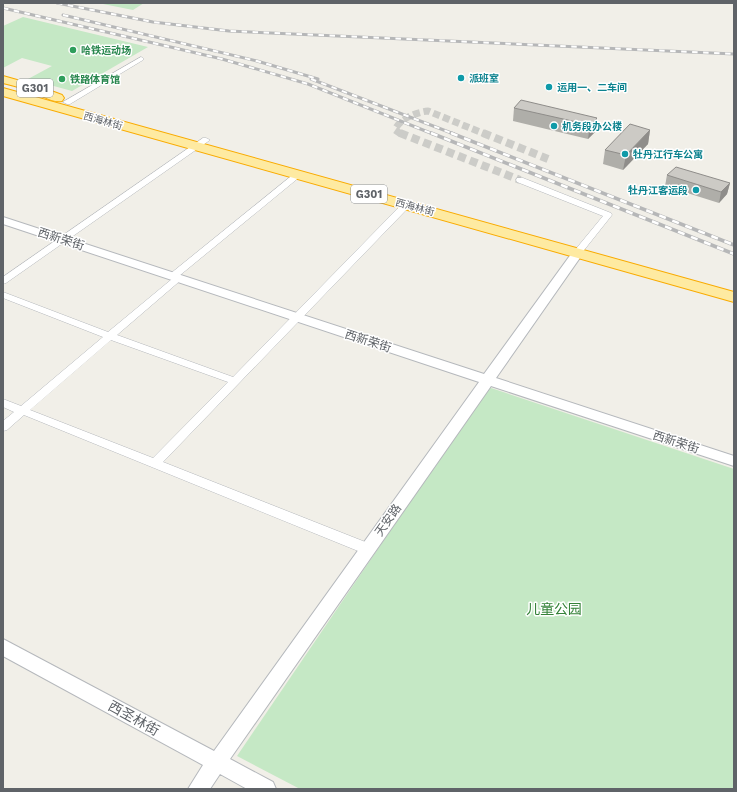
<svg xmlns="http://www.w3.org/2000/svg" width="737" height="792" font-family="'Work Sans','Noto Sans SC',sans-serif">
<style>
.green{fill:#c5e8c5}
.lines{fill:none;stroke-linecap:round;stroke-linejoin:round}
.minor-tunnel-far1{stroke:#ccccc8;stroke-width:7;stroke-dasharray:7 3.5;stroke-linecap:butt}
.minor-tunnel{stroke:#ccccc8;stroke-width:8;stroke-dasharray:8 4.5;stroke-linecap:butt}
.minor-casing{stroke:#b5b8bc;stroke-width:1}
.tertiary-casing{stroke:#b5b8bc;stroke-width:2}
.trunk-casing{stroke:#f9ab00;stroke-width:2}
.minor{fill:#fff;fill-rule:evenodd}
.tertiary{fill:#fff;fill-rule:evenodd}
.trunk{fill:#feeaa1;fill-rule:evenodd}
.rail-far1-casing{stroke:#b6b7b8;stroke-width:3}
.rail-casing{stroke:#b6b7b8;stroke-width:3.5}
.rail-far1{stroke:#fff;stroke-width:2;stroke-dasharray:5.5;stroke-linecap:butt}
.rail{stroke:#fff;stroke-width:2.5;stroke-dasharray:7;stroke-linecap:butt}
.wall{fill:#afaea9}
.shaded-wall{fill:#8f8d8a}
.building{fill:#cccac5;stroke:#8f8d8a}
.leisure-dot{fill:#2e9e5b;stroke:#fff;stroke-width:1.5}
.culture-dot{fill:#0f9aa8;stroke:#fff;stroke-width:1.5}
.labels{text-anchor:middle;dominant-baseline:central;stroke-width:3;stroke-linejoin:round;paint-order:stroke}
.far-leisure-label{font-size:10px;font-weight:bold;fill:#27864d;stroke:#fff;text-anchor:start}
.far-culture-label{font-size:10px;font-weight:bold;fill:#0d838f;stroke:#fff;text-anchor:start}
.far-street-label{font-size:10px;fill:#5f6368;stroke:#fff}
.shield{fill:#fff;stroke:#8f9295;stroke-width:1}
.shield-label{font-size:11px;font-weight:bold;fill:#5f6368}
.street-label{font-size:12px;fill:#5f6368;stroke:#fff}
.near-park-label{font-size:14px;fill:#348238;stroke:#fff}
.near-street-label{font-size:14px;fill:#5f6368;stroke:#fff}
</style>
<rect width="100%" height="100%" fill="#f1efe8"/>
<g class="green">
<polygon points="98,3 144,3 133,10"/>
<polygon points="23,17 148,47 72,91 28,79 52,66 22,58 3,68 3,26"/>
<polygon points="488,387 734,469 734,789 300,789 237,756"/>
</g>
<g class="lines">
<path class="minor-tunnel-far1" d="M401,134L395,130C399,119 417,112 428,111L485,134"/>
<g class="minor-tunnel">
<polyline points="400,133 520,180"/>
<polyline points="483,133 548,159"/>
</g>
<defs>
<g id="minor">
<polygon points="141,57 143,58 143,60 70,104 67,104 63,102"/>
<polygon points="203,138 206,138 210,140 6,283 3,284 3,277"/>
<path d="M295,173H301L302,175L179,276L183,278L181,280L117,335L233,377L403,203H409L410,205L409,207L163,462L373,545L374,549L373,553L368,554L363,553L24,415L7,430L3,431V421L14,412L3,407V399L21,406L103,337L3,298V292L108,332L172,279L168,276L170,274ZM111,340L228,382L153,458L30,410Z"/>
<polygon points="517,178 523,178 611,213 612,215 581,254 575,254 573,252 575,250 603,216 517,182 516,180"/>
</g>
<polygon id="tertiary" points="3,217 484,374 574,250 582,250 584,252 496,378 734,456 734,466 491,386 230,759 273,782 276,789 247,789 220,774 210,789 188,789 203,765 3,656 3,639 214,751 479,382 3,224"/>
<g id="trunk">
<path d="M3,76L38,86L62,95L64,98L62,101C51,103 39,93 28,90C20,87 11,85 3,83Z"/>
<polygon points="3,88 734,292 734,302 3,96"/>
</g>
</defs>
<use href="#minor" class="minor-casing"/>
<use href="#tertiary" class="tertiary-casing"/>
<use href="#trunk" class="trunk-casing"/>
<use href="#minor" class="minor"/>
<use href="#tertiary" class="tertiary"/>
<use href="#trunk" class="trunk"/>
<defs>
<g id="rail-far1">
<polyline points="57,3 153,22 229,31 734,54"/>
<polyline points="3,8 222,59 308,84 433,134"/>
<polyline points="63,15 257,61 318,79"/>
<polyline points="311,79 454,134"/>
</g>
<g id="rail">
<polyline points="431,133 734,254"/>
<polyline points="451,133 734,245"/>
</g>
</defs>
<use href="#rail-far1" class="rail-far1-casing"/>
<use href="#rail" class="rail-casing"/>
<use href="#rail-far1" class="rail-far1"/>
<use href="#rail" class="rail"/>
</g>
<g class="wall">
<polygon points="514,108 597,118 595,132 588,139 513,121"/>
<polygon points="650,130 648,144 623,170 603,164 605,150"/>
<polygon points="667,175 730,183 727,194 719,203 665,186"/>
</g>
<g class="shaded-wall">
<polygon points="597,118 595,132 588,139 590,125"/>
<polygon points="650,130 648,144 623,170 626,155"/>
<polygon points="730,183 727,194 719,203 721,192"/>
</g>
<g class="building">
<polygon points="521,100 597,118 590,125 514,108"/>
<polygon points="630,124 650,130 626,155 605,150"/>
<polygon points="676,167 730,183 721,192 667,175"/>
</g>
<g class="leisure-dot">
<circle cx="73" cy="50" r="4"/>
<circle cx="62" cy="79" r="4"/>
</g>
<g class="culture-dot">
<circle cx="461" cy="78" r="4"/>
<circle cx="549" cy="87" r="4"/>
<circle cx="554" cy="126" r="4"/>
<circle cx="625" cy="154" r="4"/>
<circle cx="696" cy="190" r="4"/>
</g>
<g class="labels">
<g class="far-leisure-label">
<text x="81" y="50">哈铁运动场</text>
<text x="70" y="79">铁路体育馆</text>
</g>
<g class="far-culture-label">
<text x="469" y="78">派班室</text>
<text x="557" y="87">运用一、二车间</text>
<text x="562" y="126">机务段办公楼</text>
<text x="633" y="154">牡丹江行车公寓</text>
<text x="688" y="190" text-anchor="end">牡丹江客运段</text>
</g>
<g class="far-street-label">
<text transform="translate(103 121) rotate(16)">西海林街</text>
<text transform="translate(415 207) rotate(15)">西海林街</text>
</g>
<g class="shield">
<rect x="17" y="79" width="36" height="18" rx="3"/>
<rect x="351" y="185" width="36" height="18" rx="3"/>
</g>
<g class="shield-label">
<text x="35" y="88">G301</text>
<text x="369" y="194">G301</text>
</g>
<g class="street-label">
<text transform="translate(61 239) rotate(18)">西新荣街</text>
<text transform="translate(368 341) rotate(18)">西新荣街</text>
<text transform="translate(676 442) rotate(18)">西新荣街</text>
<text transform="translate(388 520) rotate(-55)">天安路</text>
</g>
<g class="near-park-label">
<text x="554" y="609">儿童公园</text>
</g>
<g class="near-street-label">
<text transform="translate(134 718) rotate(29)">西圣林街</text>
</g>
</g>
<rect width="737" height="792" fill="none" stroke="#5f6368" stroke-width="8"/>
</svg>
